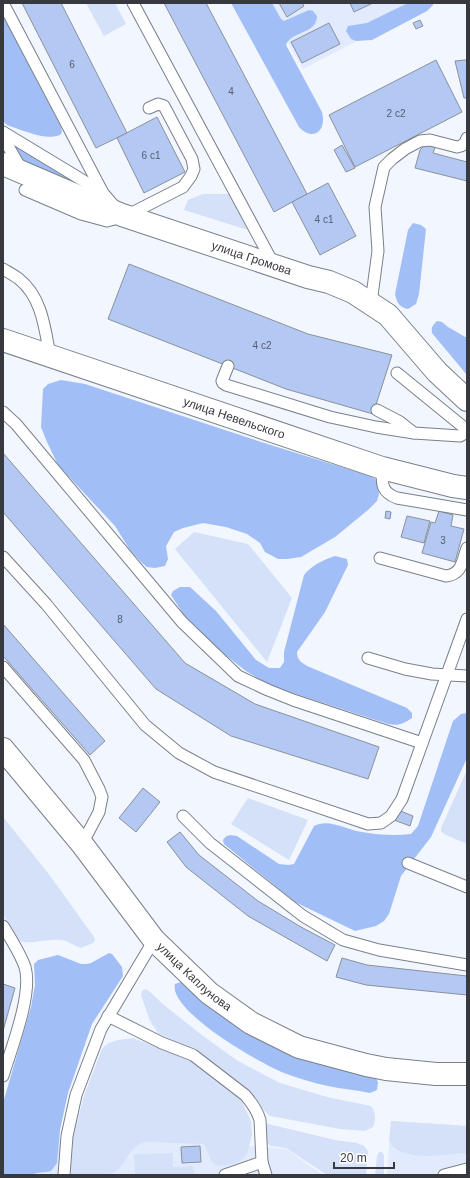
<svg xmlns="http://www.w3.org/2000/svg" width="470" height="1178" font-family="Helvetica,sans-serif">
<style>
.built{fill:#e1ebfd}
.green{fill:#d5e1f8}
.forest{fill:#a2bef6}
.building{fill:#b3c8f2;stroke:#8b919b}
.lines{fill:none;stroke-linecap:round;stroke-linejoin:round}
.lane-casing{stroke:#7a808a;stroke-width:13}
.street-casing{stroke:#7a808a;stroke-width:24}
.secondary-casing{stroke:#7a808a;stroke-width:24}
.lane{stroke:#fff;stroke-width:11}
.street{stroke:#fff;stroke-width:22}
.secondary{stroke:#fff;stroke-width:22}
.labels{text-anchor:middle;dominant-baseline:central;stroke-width:4;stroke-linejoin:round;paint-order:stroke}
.number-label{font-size:10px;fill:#565d6b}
.street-label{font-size:12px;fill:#37393e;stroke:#fff}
</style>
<rect width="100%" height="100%" fill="#f1f6ff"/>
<g class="built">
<polygon points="266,3 430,3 303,69"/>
<polygon points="391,1121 467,1126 467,1175 387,1175"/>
<polygon points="67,1136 201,1142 286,1149 323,1175 3,1175 16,1151"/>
</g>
<g class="green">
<polygon points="86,3 115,3 126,24 104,36"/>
<polygon points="203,194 230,194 248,230 184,210 188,200"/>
<polygon points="194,532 248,544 292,598 267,662 175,549"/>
<polygon points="467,770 467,844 444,834 441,831 441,828"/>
<polygon points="248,798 308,820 289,860 231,824"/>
<path d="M3,817L48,873L94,937L95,940L93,943L81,948C74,946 67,940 60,940C46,938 33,945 19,941L3,914Z"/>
<path d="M146,989L149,991L164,1005L203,1036L238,1061L280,1083L327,1097L371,1106C376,1112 376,1120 373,1127L365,1131L340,1129L270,1116C261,1109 256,1098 248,1090L196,1053L158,1033L150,1021L141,995L142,991Z"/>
<path d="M133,1038L189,1060L241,1100L251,1121L252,1135L247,1154L240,1161L233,1164L220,1166L215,1164L211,1160L204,1144L146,1142C123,1148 128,1171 107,1175C97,1177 81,1175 70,1175L73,1137L84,1096L102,1049C110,1039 121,1040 133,1038Z"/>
<path d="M391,1121L467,1126V1153C448,1154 410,1161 395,1148C392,1147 391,1143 389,1141Z"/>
<polygon points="264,1123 335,1140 357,1143 364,1146 368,1151 366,1175 327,1175 286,1148 271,1146 267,1143 264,1140"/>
<polygon points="379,1152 382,1152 384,1155 384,1175 375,1175 377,1156"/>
<polygon points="173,1153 173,1167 193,1166 194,1175 135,1175 134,1154"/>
</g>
<g class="forest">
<path d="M231,3H272L281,19L284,21L309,10L313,11L317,16C317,34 291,31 286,45L322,112C327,131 313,142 299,127Z"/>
<polygon points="408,3 433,3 433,5 427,11 372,40 356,41 351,39 346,31 348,26 367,23"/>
<path d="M3,16L61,127L62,132L60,135C45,141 22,130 7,125L3,121Z"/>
<polygon points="3,137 88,189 3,158"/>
<path d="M413,223L421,225L426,229L419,294L416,304L408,309C399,307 397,303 395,294L408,230Z"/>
<path d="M437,321L442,322L448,327L467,338V375L432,333C431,327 433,325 437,321Z"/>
<polygon points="61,380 85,384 258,441 370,476 377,480 379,494 377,501 368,510 335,537 301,557 287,559 278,559 265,552 260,543 247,534 226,527 203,523 183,528 174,532 166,546 168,559 165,566 155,568 147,567 140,561 130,550 115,526 58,465 47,442 41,427 43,389 48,384"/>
<path d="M335,556L347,559L348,565L325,612L297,652C297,660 301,662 307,666L407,708L412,713V718C403,724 399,726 388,724L271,686L246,671L220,651L184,615L171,595L173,591L180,587H190L216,611L256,660L269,668H280L284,662V652L304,575C312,565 323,560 335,556Z"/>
<path d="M467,713V758L431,837L401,876L389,914L384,921L376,926L355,931L295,902L224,844L223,840C227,834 230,835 237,836L279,864L288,865L294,864L314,826C329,818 346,830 362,832C378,835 395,836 411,834L418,826L453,721L461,714Z"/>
<polygon points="109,953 112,954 122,967 123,976 92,1024 68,1093 60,1130 57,1163 51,1171 46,1172 37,1173 30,1175 3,1175 3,1103 31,1007 35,985 34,964 38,960 58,955 81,964 86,964 91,963"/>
<path d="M181,982L186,984L205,1001L245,1033L296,1058L376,1078L378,1082L377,1090L370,1093C356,1090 342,1089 328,1086C313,1083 298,1078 284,1073C261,1064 168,1011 175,984Z"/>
</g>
<g class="building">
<polygon points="22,3 61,3 127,133 96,148"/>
<polygon points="164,3 206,3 307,194 274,212"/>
<polygon points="279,3 302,3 304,6 287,17"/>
<polygon points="350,3 373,3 354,12"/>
<polygon points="420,20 423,26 416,29 413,23"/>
<polygon points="329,23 340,44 302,63 291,42"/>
<polygon points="436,60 462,112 355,167 329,115"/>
<polygon points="465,60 467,60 467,98 464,98 455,61"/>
<polygon points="157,117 185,172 144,193 117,138"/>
<polygon points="427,143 436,145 433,153 467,162 467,181 415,168 420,150"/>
<polygon points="342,145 355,168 346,172 334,150"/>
<polygon points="328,183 356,236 320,255 292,202"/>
<polygon points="129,264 308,334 392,355 373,414 286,389 108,319"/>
<polygon points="3,453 185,663 255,704 379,747 368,779 231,736 156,689 3,512"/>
<polygon points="386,511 391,512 390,519 385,518"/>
<polygon points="439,511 453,515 451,526 464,529 455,562 422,553 431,522 435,523"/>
<polygon points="407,516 430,521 424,543 401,537"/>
<polygon points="3,624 105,741 90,755 3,656"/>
<polygon points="143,788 160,802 136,832 119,818"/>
<polygon points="398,810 413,816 410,826 394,820"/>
<polygon points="180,832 199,855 258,901 301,927 335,945 327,961 248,916 186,867 167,842"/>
<polygon points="342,958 367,965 467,976 467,995 366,985 336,977"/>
<polygon points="3,984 15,988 3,1031"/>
<polygon points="200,1146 201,1162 182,1163 181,1147"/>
</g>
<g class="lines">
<defs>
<g id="lane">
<polyline points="3,3 103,193 115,207"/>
<polyline points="133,3 274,265"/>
<polyline points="3,132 102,192"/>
<polyline points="3,137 21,169"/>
<polyline points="25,190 81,214 107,221 126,216 183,187 191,176 194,169 192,159 164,106 158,104 149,108"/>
<path d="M3,269C8,272 14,275 19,279C42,297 45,329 50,356"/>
<polyline points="371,303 378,251 375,207 384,167 392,159 405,149 420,141 430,140 457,147 461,146 465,143 467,138"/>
<polyline points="228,366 222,381 223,383 226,385 330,417 376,427 414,433"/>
<polyline points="397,373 467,430"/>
<polyline points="377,410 400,422 414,433 460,436 467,432"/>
<polyline points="3,412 16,424 182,622 238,676 268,690 293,700 422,743"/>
<path d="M382,468C382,484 381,492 397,498L467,510"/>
<polyline points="3,557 46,604 145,725 179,753 214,772 368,824 381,823 391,816 402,799 467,619"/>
<path d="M380,558L446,576C462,574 462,562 467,548"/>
<polyline points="368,658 405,669 432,674 467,676"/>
<polyline points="3,667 84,760 99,789 102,797 99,812 82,844"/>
<polyline points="183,816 210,843 303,916 343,940 379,950 467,965"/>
<polyline points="408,863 467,887"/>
<path d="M3,926C11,939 20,953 25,967C33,994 11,1049 3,1076"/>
<path d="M108,1016L162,1043L193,1055L245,1095C252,1103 257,1110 260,1120L262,1162L266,1175"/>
<polyline points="64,1175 67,1136 76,1095 101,1029 154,940"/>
<polyline points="225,1175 262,1162"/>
<polyline points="444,1175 467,1169"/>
</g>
<g id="street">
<path id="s1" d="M3,164L122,215L308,277L329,282L353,292L388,315L437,372L467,400"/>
</g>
<g id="secondary">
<path id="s2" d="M3,340L382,468L453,486L467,488"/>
<path id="s3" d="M3,749L82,844L154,940L209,993L251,1023L299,1047L366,1065L386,1069L436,1074H467"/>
</g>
</defs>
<use href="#lane" class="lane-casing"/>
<use href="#street" class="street-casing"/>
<use href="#secondary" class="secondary-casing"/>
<use href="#lane" class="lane"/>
<use href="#street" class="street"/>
<use href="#secondary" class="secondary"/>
</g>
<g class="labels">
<g class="number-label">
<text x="72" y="64">6</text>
<text x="231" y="91">4</text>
<text x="396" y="113">2 с2</text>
<text x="151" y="155">6 с1</text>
<text x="324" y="219">4 с1</text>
<text x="262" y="345">4 с2</text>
<text x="443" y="540">3</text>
<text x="120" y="619">8</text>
</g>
<g class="street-label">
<text stroke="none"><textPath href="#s1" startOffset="266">улица Громова</textPath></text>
<text stroke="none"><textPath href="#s2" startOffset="244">улица Невельского</textPath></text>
<text stroke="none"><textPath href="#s3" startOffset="298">улица Каплунова</textPath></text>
</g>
</g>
<rect width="470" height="1178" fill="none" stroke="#37393e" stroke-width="8"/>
<path d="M334 1162v6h60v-6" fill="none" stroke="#37393e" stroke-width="2"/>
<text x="340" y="1162" font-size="12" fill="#37393e" stroke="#ffffff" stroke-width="3" paint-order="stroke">20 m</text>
</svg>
